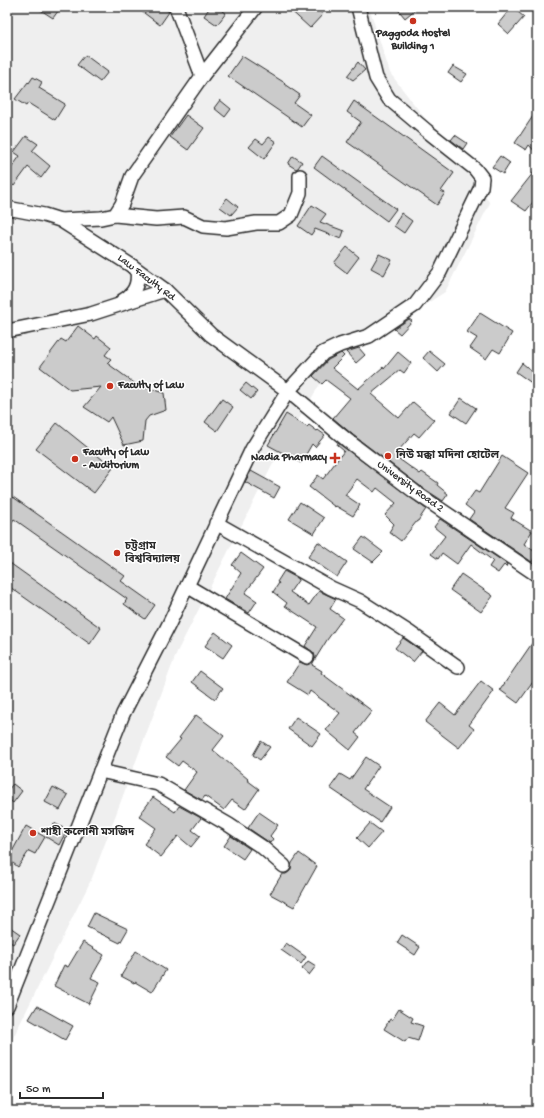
<svg xmlns="http://www.w3.org/2000/svg" width="544" height="1118" font-family="'Gochi Hand','Noto Sans Bengali',sans-serif">
<style>
.built{fill:#efefef}
.building{fill:#cbcbcb;stroke:#2b2b2b}
.lines{fill:none;stroke-linecap:round;stroke-linejoin:round}
.minor-casing{stroke:#2b2b2b;stroke-width:16}
.minor{stroke:#fff;stroke-width:13}
.poi-dot{fill:#c8321e;stroke:#fff;stroke-width:1.5}
.labels{text-anchor:middle;dominant-baseline:central;stroke-width:3;stroke-linejoin:round;paint-order:stroke}
.poi-label{font-size:11px;font-weight:bold;fill:#2b2b2b;stroke:#fff;text-anchor:start}
.street-label{font-size:11px;fill:#2b2b2b;stroke:#fff}
</style>
<rect width="100%" height="100%" fill="#fff"/>
<filter id="ink" filterUnits="userSpaceOnUse"><feTurbulence type="fractalNoise" baseFrequency=".025" numOctaves="2"/><feDisplacementMap in="SourceGraphic" scale="8" xChannelSelector="R" yChannelSelector="G"/><feConvolveMatrix kernelMatrix="1 2 1 2 8 2 1 2 1" color-interpolation-filters="sRGB"/></filter>
<g filter="url(#ink)">
<polygon class="built" points="7,7 369,7 390,73 490,203 445,292 332,364 278,454 177,652 92,878 7,1050"/>
<g class="building">
<polygon points="36,7 61,7 53,18"/>
<polygon points="136,7 163,7 169,12 160,25"/>
<polygon points="210,7 217,7 226,13 217,25 204,16"/>
<polygon points="287,7 315,7 323,14 310,28"/>
<polygon points="396,7 418,7 405,18"/>
<polygon points="512,7 524,17 509,34 498,24"/>
<polygon points="85,55 108,72 100,82 77,65"/>
<polygon points="242,56 285,83 284,84 300,95 294,103 311,115 302,127 228,76"/>
<polygon points="358,62 365,70 353,80 347,76"/>
<polygon points="453,66 467,74 461,82 448,73"/>
<polygon points="33,77 42,82 39,88 65,104 55,120 28,103 26,106 15,99 28,82 29,83"/>
<polygon points="220,100 231,109 225,117 214,108"/>
<polygon points="354,101 454,173 441,191 445,193 437,205 347,142 361,122 347,112"/>
<polygon points="537,110 537,154 529,145 526,150 515,143"/>
<polygon points="186,115 204,128 188,150 170,137"/>
<polygon points="455,135 467,143 463,149 451,140"/>
<polygon points="26,136 38,144 32,151 50,166 41,178 28,167 14,186 7,180 7,174 20,156 14,152"/>
<polygon points="269,137 276,142 264,159 249,147 256,139 263,144"/>
<polygon points="293,156 302,162 298,168 296,169 288,164"/>
<polygon points="322,156 396,209 387,221 314,167"/>
<polygon points="500,156 510,163 503,174 492,167"/>
<polygon points="537,168 537,186 533,192 537,195 537,197 526,211 511,201"/>
<polygon points="227,198 238,207 231,215 220,207"/>
<polygon points="312,205 326,214 320,222 344,231 341,239 315,229 311,235 298,226"/>
<polygon points="401,213 412,221 404,233 394,226"/>
<polygon points="347,247 359,257 347,273 334,263"/>
<polygon points="379,254 392,260 384,275 371,268"/>
<polygon points="480,313 512,333 500,353 493,349 486,359 470,348 477,338 467,332"/>
<polygon points="409,319 412,321 400,334 394,329"/>
<polygon points="78,326 95,339 97,336 111,347 105,355 111,359 107,363 137,385 164,393 166,410 149,416 145,421 143,441 124,445 111,417 107,422 84,407 101,387 70,390 40,367 61,339 66,342"/>
<polygon points="359,348 365,355 356,363 346,352"/>
<polygon points="429,351 445,364 438,372 423,358"/>
<polygon points="398,352 411,363 404,373 400,370 371,394 399,418 413,402 434,420 419,437 414,433 398,451 402,454 399,459 420,474 422,472 438,483 437,485 448,494 443,501 420,486 353,435 333,418 350,398 326,380 322,384 313,376 328,360 341,353 344,356 332,368 358,389 383,367 384,369"/>
<polygon points="522,363 537,375 537,379 533,384 516,372"/>
<polygon points="246,383 257,392 251,399 240,390"/>
<polygon points="461,398 476,408 466,423 451,413"/>
<polygon points="222,399 233,407 217,431 205,422"/>
<polygon points="286,414 307,427 309,425 317,431 318,430 325,435 315,447 312,444 301,463 268,445"/>
<polygon points="57,423 113,468 94,493 36,449"/>
<polygon points="338,443 426,509 418,521 417,521 401,541 389,532 394,524 385,515 396,503 377,488 374,492 357,479 345,495 360,505 353,516 336,506 335,507 309,487 318,475 323,479 344,451 337,445"/>
<polygon points="502,456 528,473 505,508 514,513 511,518 532,531 524,544 537,553 532,562 469,519 474,512 465,505 475,491 479,493"/>
<polygon points="251,471 280,487 274,498 245,482"/>
<polygon points="13,497 125,576 121,581 155,605 145,619 124,604 127,599 14,519 7,529 7,505"/>
<polygon points="300,502 324,518 314,534 289,519"/>
<polygon points="440,519 507,564 506,567 504,565 498,573 489,567 493,561 471,544 457,564 442,553 438,559 431,554 445,536 434,527"/>
<polygon points="363,537 383,552 373,562 354,549"/>
<polygon points="318,542 347,562 337,577 308,557"/>
<polygon points="241,553 263,569 245,593 257,601 249,613 225,599 241,573 232,565"/>
<polygon points="7,561 101,628 90,644 7,585"/>
<polygon points="284,571 299,579 290,592 309,605 319,591 336,599 330,609 343,618 327,640 314,661 315,657 314,653 305,646 317,627 285,606 287,603 273,592 279,583 277,582"/>
<polygon points="461,574 493,596 481,612 450,590"/>
<polygon points="215,632 232,645 223,658 205,646"/>
<polygon points="537,636 537,685 533,682 518,703 500,690"/>
<polygon points="403,638 422,651 413,662 395,648"/>
<polygon points="314,661 312,665 322,671 321,673 372,711 355,733 360,737 350,750 326,730 340,713 310,691 308,695 287,682 300,662 307,665"/>
<polygon points="200,671 223,688 215,699 192,682"/>
<polygon points="481,681 494,691 469,725 474,729 459,748 425,722 440,703 455,715"/>
<polygon points="196,715 224,736 213,750 248,779 247,780 259,789 245,809 232,800 224,810 205,796 202,800 184,790 197,772 182,761 178,766 166,757 181,739 179,738"/>
<polygon points="296,717 321,734 312,746 288,729"/>
<polygon points="261,741 270,747 260,760 253,755"/>
<polygon points="366,757 379,766 363,789 390,807 380,822 330,788 340,774 350,780"/>
<polygon points="13,784 22,791 13,803 7,798 7,791"/>
<polygon points="53,787 68,795 60,810 45,802"/>
<polygon points="153,797 175,812 179,806 201,818 192,830 200,836 191,847 178,836 161,857 144,844 156,828 139,816"/>
<polygon points="259,812 278,825 270,836 273,839 270,843 248,828"/>
<polygon points="54,823 67,830 59,845 46,837"/>
<polygon points="370,823 382,832 368,848 357,838"/>
<polygon points="26,826 45,837 35,854 29,851 18,867 8,859"/>
<polygon points="231,836 250,849 243,859 224,846"/>
<polygon points="299,853 317,866 294,907 270,894 282,874 286,874 290,871 292,863"/>
<polygon points="94,913 128,929 120,943 87,927"/>
<polygon points="7,925 20,934 13,944 7,940"/>
<polygon points="402,935 420,947 415,955 397,943"/>
<polygon points="83,942 104,955 91,978 100,982 89,1004 54,986 64,965 68,967"/>
<polygon points="286,943 306,957 301,964 281,950"/>
<polygon points="136,951 166,970 152,992 135,982 134,983 121,976"/>
<polygon points="308,961 316,966 309,975 302,969"/>
<polygon points="37,1006 73,1026 65,1040 29,1019"/>
<polygon points="399,1009 413,1018 411,1022 423,1026 418,1041 408,1038 405,1042 384,1029 390,1019 392,1020"/>
</g>
<g class="lines">
<defs>
<g id="minor">
<polyline points="176,7 202,76"/>
<polyline points="7,208 44,215 60,220 132,266 165,290 211,335 288,391 348,441 415,492 537,575"/>
<polyline points="115,215 156,219 184,217 203,226 226,228 256,223 279,223 291,215 300,193 300,176"/>
<polyline points="60,220 101,218 115,215 122,204 132,176 202,76 255,8"/>
<path d="M122,301C134,294 139,285 137,271L132,266"/>
<polyline points="7,331 91,314 165,290"/>
<polyline points="216,523 331,588 360,601 410,633 458,667"/>
<polyline points="187,586 307,657"/>
<polyline points="100,771 158,784 229,825 262,847 284,866"/>
<polyline points="7,1006 123,714 169,624 252,449 288,391 323,353 340,345 369,336 415,305 440,272 481,187 482,178 475,169 427,131 389,99 376,78 358,7"/>
</g>
</defs>
<use href="#minor" class="minor-casing"/>
<use href="#minor" class="minor"/>
</g>
</g>
<g class="poi-dot">
<circle cx="413" cy="21" r="4"/>
<circle cx="110" cy="386" r="4"/>
<circle cx="388" cy="456" r="4"/>
<path d="M333 452h4v4h4v4h-4v4h-4v-4h-4v-4h4z"/>
<circle cx="75" cy="459" r="4"/>
<circle cx="117" cy="553" r="4"/>
<circle cx="33" cy="833" r="4"/>
</g>
<g class="labels">
<g class="poi-label">
<text x="413" y="34" text-anchor="middle">Paggoda Hostel<tspan x="413" dy="13">Building 1</tspan></text>
<text x="118" y="386">Faculty of Law</text>
<text x="83" y="453">Faculty of Law<tspan x="83" dy="13">- Auditorium</tspan></text>
<text x="396" y="456">নিউ মক্কা মদিনা হোটেল</text>
<text x="327" y="458" text-anchor="end">Nadia Pharmacy</text>
<text x="125" y="547">চট্টগ্রাম<tspan x="125" dy="13">বিশ্ববিদ্যালয়</tspan></text>
<text x="41" y="833">শাহী কলোনী মসজিদ</text>
</g>
<g class="street-label">
<text transform="translate(146 278) rotate(37)">Law Faculty Rd</text>
<text transform="translate(410 487) rotate(36)">University Road 2</text>
</g>
</g>
<rect width="544" height="1118" fill="none" stroke="#fff" stroke-width="24"/>
<rect x="12" y="12" width="520" height="1094" fill="none" stroke="#2b2b2b" stroke-width="1.5" filter="url(#ink)"/>
<path d="M20 1092v6h83v-6" fill="none" stroke="#2b2b2b" stroke-width="2"/>
<text x="26" y="1092" font-size="12" fill="#2b2b2b" stroke="#ffffff" stroke-width="3" paint-order="stroke">50 m</text>
</svg>
